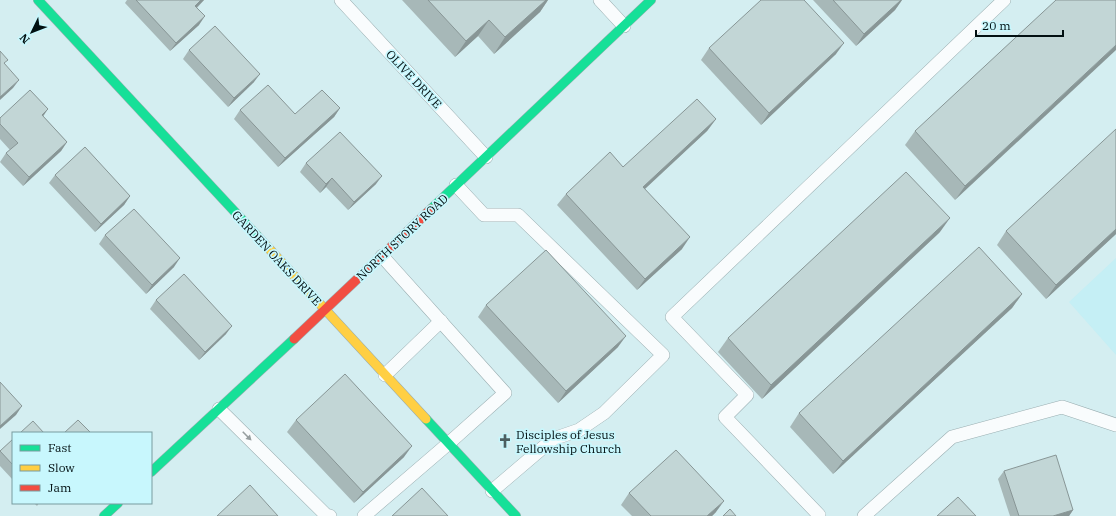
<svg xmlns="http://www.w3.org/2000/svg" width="1116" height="516" font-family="'IBM Plex Serif',serif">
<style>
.built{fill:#c5eff5}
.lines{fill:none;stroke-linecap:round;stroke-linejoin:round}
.lane-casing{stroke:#9aaeb1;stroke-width:14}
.fast-casing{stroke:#9aaeb1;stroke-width:10}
.slow-casing{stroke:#9aaeb1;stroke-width:10}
.jam-casing{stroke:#9aaeb1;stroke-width:10}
.lane{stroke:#f9fcfd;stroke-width:13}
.fast{stroke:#16e098;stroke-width:9}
.slow{stroke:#ffcf43;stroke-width:9}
.jam{stroke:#f24e42;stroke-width:9}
.wall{fill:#a7b8b8}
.shaded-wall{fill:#889696}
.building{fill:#c2d6d6;stroke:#889696}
.oneway{fill:#969e9f}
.labels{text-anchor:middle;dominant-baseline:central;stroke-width:3.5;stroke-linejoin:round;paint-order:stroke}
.street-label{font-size:12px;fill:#021012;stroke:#c8f7fd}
.poi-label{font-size:12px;fill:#021012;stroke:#c8f7fd;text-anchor:start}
</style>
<rect width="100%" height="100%" fill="#d4eef1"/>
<polygon class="built" points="1116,258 1116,355 1069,302"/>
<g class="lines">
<defs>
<g id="lane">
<polyline points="341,0 486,157"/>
<polyline points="600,0 624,26"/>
<polyline points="456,185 484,215 518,215 663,355 604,413 579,430 553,439 492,491"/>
<polyline points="385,375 441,321"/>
<polyline points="219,409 326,515 330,516"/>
<polyline points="819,515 725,417 747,395 672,317 1004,0"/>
<polyline points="364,516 449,443 505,393 382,256"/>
<polyline points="864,516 952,437 1062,407 1116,425"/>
</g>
<g id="fast">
<polyline points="38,0 262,241"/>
<polyline points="431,209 651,0"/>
<polyline points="426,419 516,516"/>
<polyline points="151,472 294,339"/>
<polyline points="104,516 118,503"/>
</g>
<polyline id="slow" points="262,241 426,419"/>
<polyline id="jam" points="294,339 431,209"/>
</defs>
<use href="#lane" class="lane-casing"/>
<use href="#fast" class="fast-casing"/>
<use href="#slow" class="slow-casing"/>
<use href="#jam" class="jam-casing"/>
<use href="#lane" class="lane"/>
<use href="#fast" class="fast"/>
<use href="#slow" class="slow"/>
<use href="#jam" class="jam"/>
</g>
<g class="wall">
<polygon points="127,0 204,0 197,8 199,25 170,51 125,3"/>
<polygon points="402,0 548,0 540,12 494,54 478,36 455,57"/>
<polygon points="813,0 902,0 895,10 856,46"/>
<polygon points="1116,0 955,200 905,145 915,131"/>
<polygon points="709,48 836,54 761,125 701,60"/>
<polygon points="189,50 254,82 228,107 183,59"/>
<polygon points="340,108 334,117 278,167 234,119 240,110 295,114"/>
<polygon points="43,116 67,142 61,151 23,186 0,162 6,153 10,150 0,139 0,118"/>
<polygon points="716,119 707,131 645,189 682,249 637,290 557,205 566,194 623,167"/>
<polygon points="306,163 376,184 348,210 326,187 320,193 300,172"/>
<polygon points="55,175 130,196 124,205 95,232 49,183"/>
<polygon points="1006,231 1116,234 1046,299 997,245"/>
<polygon points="940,232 762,399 718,352 728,338"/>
<polygon points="105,235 174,267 146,294 99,244"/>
<polygon points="1022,294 1012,308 833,474 790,427 799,413"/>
<polygon points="156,300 226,334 199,360 150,309"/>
<polygon points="486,305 618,347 558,403 478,317"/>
<polygon points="296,420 404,457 354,503 287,432"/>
<polygon points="13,439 13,480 0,466 0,452"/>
<polygon points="1004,471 1073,510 1069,516 1010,516 998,479"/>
<polygon points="629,493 716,512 712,516 632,516 621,505"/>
<polygon points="34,503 39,503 37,506"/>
</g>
<g class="shaded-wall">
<polygon points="201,0 204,0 189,15 195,6"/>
<polygon points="546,0 548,0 540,12 494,54 505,37"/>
<polygon points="901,0 902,0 895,10 856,46 864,34"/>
<polygon points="205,16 199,25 170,51 176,43"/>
<polygon points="489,20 478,36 455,57 466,41"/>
<polygon points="844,43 836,54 761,125 769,113"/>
<polygon points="1116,45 1116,50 955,200 965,186"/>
<polygon points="260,74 254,82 228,107 234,98"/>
<polygon points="19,80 13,88 0,100 0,97"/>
<polygon points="340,108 334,117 278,167 285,158"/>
<polygon points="48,109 42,118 42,115"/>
<polygon points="716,119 707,131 635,198 643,187"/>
<polygon points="67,142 61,151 23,186 29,177"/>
<polygon points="382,176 376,184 348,210 354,202"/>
<polygon points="332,178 326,187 320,193 326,184"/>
<polygon points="130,196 124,205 95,232 101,224"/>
<polygon points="950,218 940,232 762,399 771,385"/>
<polygon points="1116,229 1116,234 1046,299 1056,285"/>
<polygon points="690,237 682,249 637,290 645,279"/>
<polygon points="180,258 174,267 146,294 152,285"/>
<polygon points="1022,294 1012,308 833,474 843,461"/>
<polygon points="232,326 226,334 199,360 205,352"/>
<polygon points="626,336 618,347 558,403 566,391"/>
<polygon points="22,406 16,415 0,429 0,426"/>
<polygon points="412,446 404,457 354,503 363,492"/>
<polygon points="724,501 716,512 712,516 707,516"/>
<polygon points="1073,510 1069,516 1053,516"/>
</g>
<g class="building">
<polygon points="136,0 201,0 195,6 205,16 176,43"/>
<polygon points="428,0 546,0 505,37 489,20 466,41"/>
<polygon points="761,0 804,0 844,43 769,113 709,48"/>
<polygon points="833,0 901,0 864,34"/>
<polygon points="1056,0 1116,0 1116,45 965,186 915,131"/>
<polygon points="215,26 260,74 234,98 189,50"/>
<polygon points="0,51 8,60 4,63 19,80 0,97"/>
<polygon points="268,85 295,114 322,90 340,108 285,158 240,110"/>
<polygon points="30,90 48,109 42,115 67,142 29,177 6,153 18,143 0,124 0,118"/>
<polygon points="697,99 716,119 643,187 690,237 645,279 566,194 610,152 623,167"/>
<polygon points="1116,129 1116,229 1056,285 1006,231"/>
<polygon points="340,132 382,176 354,202 332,178 326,184 306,163"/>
<polygon points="85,147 130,196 101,224 55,175"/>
<polygon points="906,172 950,218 771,385 728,338"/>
<polygon points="134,209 180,258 152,285 105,235"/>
<polygon points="979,247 1022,294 843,461 799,413"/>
<polygon points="546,250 626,336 566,391 486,305"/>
<polygon points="184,274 232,326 205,352 156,300"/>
<polygon points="345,374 412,446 363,492 296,420"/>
<polygon points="0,382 22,406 0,426"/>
<polygon points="78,420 91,433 64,433"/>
<polygon points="33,421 44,433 20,433"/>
<polygon points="13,439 13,465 0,451"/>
<polygon points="676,450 724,501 707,516 651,516 629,493"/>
<polygon points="1056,455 1073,510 1053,516 1019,516 1004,471"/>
<polygon points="250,485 278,516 217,516"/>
<polygon points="422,488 448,516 392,516"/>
<polygon points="958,497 976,516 937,516"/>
<polygon points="730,509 736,516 723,516"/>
</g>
<defs><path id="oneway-solid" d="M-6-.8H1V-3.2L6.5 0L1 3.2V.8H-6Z"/></defs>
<use class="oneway" href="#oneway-solid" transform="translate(247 436) rotate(45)"/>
<defs>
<symbol id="church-bare" viewBox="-9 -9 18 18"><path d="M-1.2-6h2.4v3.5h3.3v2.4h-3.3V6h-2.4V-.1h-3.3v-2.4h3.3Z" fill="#4c5e60" stroke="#c8f7fd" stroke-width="2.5" paint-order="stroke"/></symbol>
</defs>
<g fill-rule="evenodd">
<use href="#church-bare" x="495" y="431" width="20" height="20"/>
</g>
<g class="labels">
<g class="street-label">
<text transform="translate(414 79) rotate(47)">OLIVE DRIVE</text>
<text transform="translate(402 237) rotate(-43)">NORTH STORY ROAD</text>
<text transform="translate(277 258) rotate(47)">GARDEN OAKS DRIVE</text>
</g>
<g class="poi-label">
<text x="516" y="434">Disciples of Jesus<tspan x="516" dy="14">Fellowship Church</tspan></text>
</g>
</g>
<rect x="12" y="432" width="140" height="72" fill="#c8f7fd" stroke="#799b9f"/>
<rect x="20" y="445" width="20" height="6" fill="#16e098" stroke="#799b9f"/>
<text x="48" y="452" font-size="12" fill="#021012">Fast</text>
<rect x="20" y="465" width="20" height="6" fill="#ffcf43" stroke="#799b9f"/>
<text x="48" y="472" font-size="12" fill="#021012">Slow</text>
<rect x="20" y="485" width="20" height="6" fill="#f24e42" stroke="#799b9f"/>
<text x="48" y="492" font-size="12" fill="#021012">Jam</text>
<g transform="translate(32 32) rotate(227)" stroke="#c8f7fd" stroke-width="3" paint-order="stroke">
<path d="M0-3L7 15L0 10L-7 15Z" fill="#021012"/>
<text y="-6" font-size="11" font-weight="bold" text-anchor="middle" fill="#021012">N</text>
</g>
<path d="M976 30v6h87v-6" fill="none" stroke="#021012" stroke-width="2"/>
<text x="982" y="30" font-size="12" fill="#021012" stroke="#c8f7fd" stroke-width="3" paint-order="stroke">20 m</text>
</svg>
